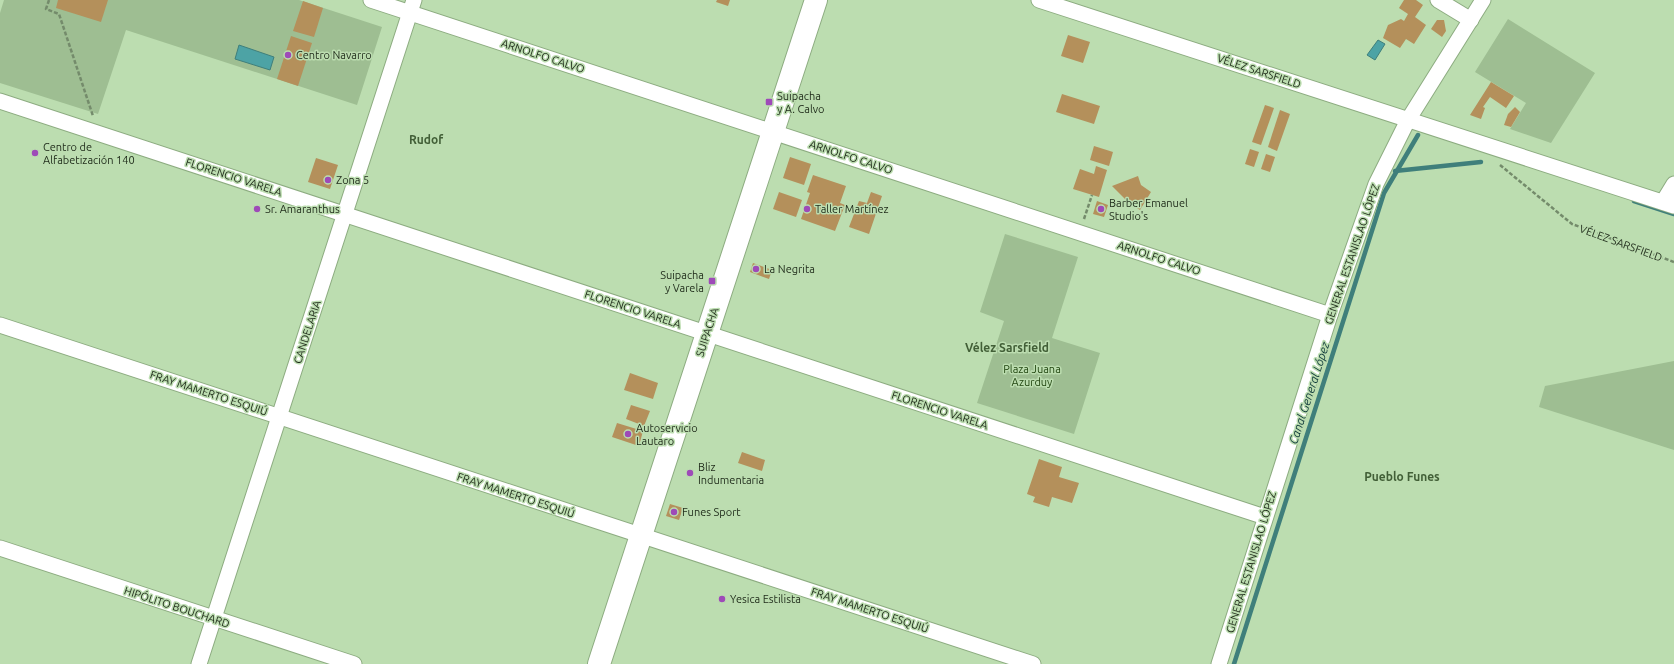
<svg xmlns="http://www.w3.org/2000/svg" width="1674" height="664" font-family="Ubuntu,sans-serif">
<style>
.green{fill:#9ebe92}
.water{fill:#4da3a5;stroke:#3f7f7b}
.lines{fill:none;stroke-linecap:round;stroke-linejoin:round}
.stream{stroke:#3f7f7b;stroke-width:4.5}
.building{fill:#b4905b}
.minor-casing{stroke:#8dac81;stroke-width:17}
.secondary-casing{stroke:#8dac81;stroke-width:24}
.path{stroke:#748b6b;stroke-width:2.5;stroke-dasharray:4 2;stroke-linecap:butt}
.minor{stroke:#fff;stroke-width:15}
.secondary{stroke:#fff;stroke-width:22}
.poi-dot{fill:#9e4ab8;stroke:#bcddb0;stroke-width:1.5}
.labels{text-anchor:middle;dominant-baseline:central;stroke-width:3;stroke-linejoin:round;paint-order:stroke}
.poi-label{font-size:11px;fill:#1e2a19;stroke:#bcddb0;text-anchor:start}
.street-label{font-size:11px;fill:#1e2a19;stroke:#bcddb0}
.park-label{font-size:11px;fill:#214510;stroke:#bcddb0}
.neighbourhood-label{font-size:12px;font-weight:bold;fill:#425f37;stroke:#bcddb0}
.water-label{font-size:12px;font-style:italic;fill:#0f393a;stroke:#bcddb0}
</style>
<rect width="100%" height="100%" fill="#bcddb0"/>
<g class="green">
<polygon points="4,0 299,0 382,27 357,105 126,30 98,114 0,83 0,13"/>
<polygon points="1508,19 1595,73 1551,143 1510,129 1526,103 1475,72"/>
<polygon points="1005,234 1078,257 1052,338 1100,353 1074,434 977,403 1004,321 980,312"/>
<polygon points="1674,361 1674,450 1539,407 1545,386"/>
</g>
<g class="water">
<polygon points="1378,40 1385,44 1375,60 1367,55"/>
<polygon points="239,45 274,57 270,70 235,59"/>
</g>
<g class="lines">
<g class="stream">
<polyline points="1395,171 1481,162"/>
<polyline points="1634,201 1674,214"/>
<polyline points="1234,664 1384,193 1418,135"/>
</g>
</g>
<g class="building">
<polygon points="58,0 108,0 101,22 56,8"/>
<polygon points="717,0 730,0 728,6 716,2"/>
<polygon points="1404,0 1416,0 1423,5 1415,17 1426,25 1414,44 1406,39 1400,48 1383,38 1388,25 1401,19 1404,21 1408,14 1399,8"/>
<polygon points="303,1 323,8 314,37 293,31"/>
<polygon points="1437,20 1444,20 1446,31 1442,37 1431,29"/>
<polygon points="1068,35 1090,42 1083,63 1061,56"/>
<polygon points="291,36 312,43 298,86 277,79"/>
<polygon points="1491,82 1514,96 1506,108 1490,97 1483,107 1485,108 1481,119 1470,115"/>
<polygon points="1062,94 1100,106 1094,124 1056,112"/>
<polygon points="1265,105 1274,108 1261,145 1252,142"/>
<polygon points="1515,107 1520,112 1511,127 1504,125 1508,114"/>
<polygon points="1280,110 1290,114 1277,151 1268,147"/>
<polygon points="1094,146 1113,152 1109,166 1090,160"/>
<polygon points="1250,149 1259,152 1254,167 1245,164"/>
<polygon points="1266,154 1275,157 1270,172 1261,169"/>
<polygon points="790,157 811,164 804,185 783,178"/>
<polygon points="316,158 338,165 330,189 308,182"/>
<polygon points="1096,166 1107,170 1099,197 1073,189 1080,169 1094,174"/>
<polygon points="813,175 846,186 840,203 845,205 835,231 801,219 810,193 807,192"/>
<polygon points="1138,176 1141,185 1151,192 1140,210 1128,202 1112,186"/>
<polygon points="779,192 802,200 796,217 773,209"/>
<polygon points="871,192 882,196 869,234 849,227 859,201 867,203"/>
<polygon points="1097,201 1108,205 1104,217 1093,214"/>
<polygon points="753,263 772,270 769,279 750,272"/>
<polygon points="630,373 658,383 653,399 624,390"/>
<polygon points="631,405 650,411 644,426 626,419"/>
<polygon points="617,423 643,431 639,446 612,437"/>
<polygon points="742,452 765,460 762,471 738,463"/>
<polygon points="1039,459 1062,467 1059,477 1079,483 1072,503 1052,497 1049,507 1033,502 1035,497 1027,494"/>
<polygon points="670,504 683,508 679,520 666,516"/>
</g>
<g class="lines">
<defs>
<g id="minor">
<polyline points="371,0 1330,315"/>
<polyline points="1039,0 1674,206"/>
<polyline points="1438,0 1471,20"/>
<polyline points="0,101 1265,517"/>
<polyline points="1663,202 1674,184"/>
<polyline points="0,325 1033,664"/>
<polyline points="0,548 354,664"/>
<polyline points="199,664 414,0"/>
<polyline points="1219,664 1330,315 1376,184 1408,120 1483,0"/>
</g>
<polyline id="secondary" points="599,664 816,0"/>
</defs>
<use href="#minor" class="minor-casing"/>
<use href="#secondary" class="secondary-casing"/>
<g class="path">
<polyline points="49,0 46,9 59,14 93,116"/>
<polyline points="1500,165 1572,224 1674,262"/>
<polyline points="1084,219 1092,195"/>
</g>
<use href="#minor" class="minor"/>
<use href="#secondary" class="secondary"/>
</g>
<g class="poi-dot">
<circle cx="288" cy="55" r="4"/>
<rect x="765" y="98" width="8" height="8" rx="2"/>
<circle cx="35" cy="153" r="4"/>
<circle cx="328" cy="180" r="4"/>
<circle cx="257" cy="209" r="4"/>
<circle cx="807" cy="209" r="4"/>
<circle cx="1101" cy="209" r="4"/>
<circle cx="756" cy="269" r="4"/>
<rect x="708" y="277" width="8" height="8" rx="2"/>
<circle cx="628" cy="434" r="4"/>
<circle cx="690" cy="473" r="4"/>
<circle cx="674" cy="512" r="4"/>
<circle cx="722" cy="599" r="4"/>
</g>
<g class="labels">
<g class="poi-label">
<text x="296" y="55">Centro Navarro</text>
<text x="777" y="96">Suipacha<tspan x="777" dy="13">y A. Calvo</tspan></text>
<text x="43" y="147">Centro de<tspan x="43" dy="13">Alfabetización 140</tspan></text>
<text x="336" y="180">Zona 5</text>
<text x="1109" y="203">Barber Emanuel<tspan x="1109" dy="13">Studio's</tspan></text>
<text x="265" y="209">Sr. Amaranthus</text>
<text x="815" y="209">Taller Martínez</text>
<text x="764" y="269">La Negrita</text>
<text x="704" y="275" text-anchor="end">Suipacha<tspan x="704" dy="13">y Varela</tspan></text>
<text x="636" y="428">Autoservicio<tspan x="636" dy="13">Lautaro</tspan></text>
<text x="698" y="467">Bliz<tspan x="698" dy="13">Indumentaria</tspan></text>
<text x="682" y="512">Funes Sport</text>
<text x="730" y="599">Yesica Estilista</text>
</g>
<g class="street-label">
<text transform="translate(543 56) rotate(18)">ARNOLFO CALVO</text>
<text transform="translate(1259 71) rotate(18)">VÉLEZ SARSFIELD</text>
<text transform="translate(851 157) rotate(18)">ARNOLFO CALVO</text>
<text transform="translate(234 177) rotate(18)">FLORENCIO VARELA</text>
<text transform="translate(1621 243) rotate(20)">VÉLEZ SARSFIELD</text>
<text transform="translate(1352 254) rotate(-71)">GENERAL ESTANISLAO LÓPEZ</text>
<text transform="translate(1159 258) rotate(18)">ARNOLFO CALVO</text>
<text transform="translate(633 309) rotate(18)">FLORENCIO VARELA</text>
<text transform="translate(307 332) rotate(-72)">CANDELARIA</text>
<text transform="translate(707 332) rotate(-72)">SUIPACHA</text>
<text transform="translate(209 393) rotate(18)">FRAY MAMERTO ESQUIÚ</text>
<text transform="translate(940 410) rotate(18)">FLORENCIO VARELA</text>
<text transform="translate(516 495) rotate(18)">FRAY MAMERTO ESQUIÚ</text>
<text transform="translate(1251 562) rotate(-73)">GENERAL ESTANISLAO LÓPEZ</text>
<text transform="translate(177 607) rotate(18)">HIPÓLITO BOUCHARD</text>
<text transform="translate(870 610) rotate(18)">FRAY MAMERTO ESQUIÚ</text>
</g>
<g class="park-label">
<text x="1032" y="369">Plaza Juana<tspan x="1032" dy="13">Azurduy</tspan></text>
</g>
<g class="neighbourhood-label">
<text x="426" y="139">Rudof</text>
<text x="1007" y="347">Vélez Sarsfield</text>
<text x="1402" y="476">Pueblo Funes</text>
</g>
<g class="water-label">
<text transform="translate(1309 393) rotate(-72)">Canal General López</text>
</g>
</g>
</svg>
